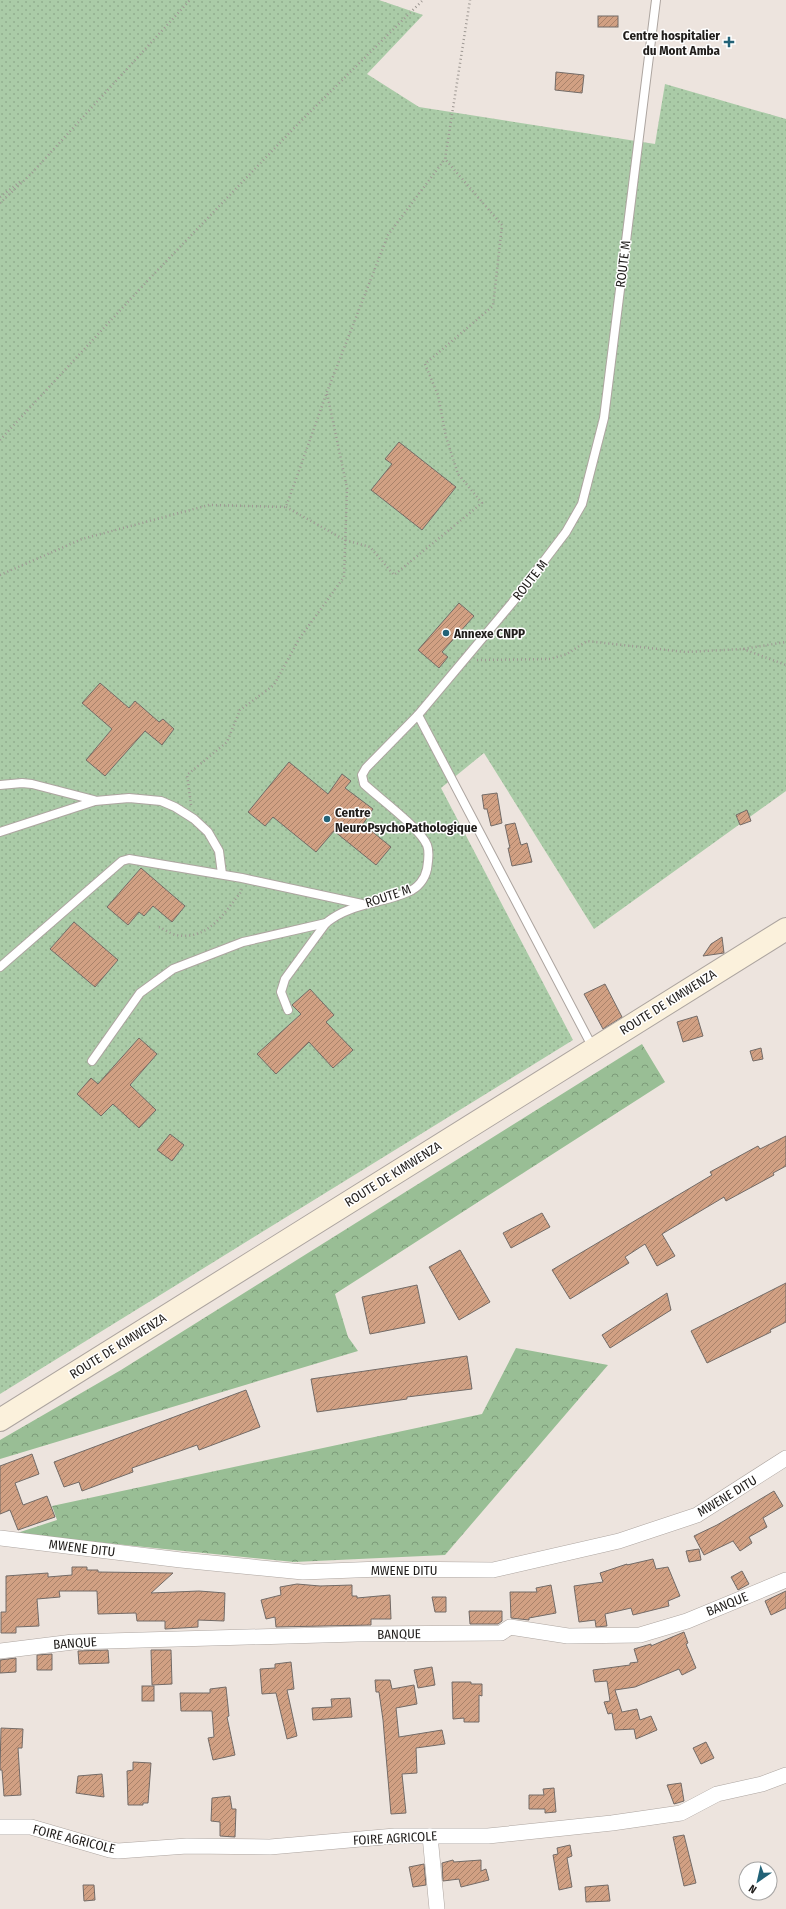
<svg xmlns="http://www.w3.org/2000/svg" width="786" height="1909" font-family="'Fira Sans Condensed',sans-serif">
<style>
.grass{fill:url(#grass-dots)}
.forest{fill:url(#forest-crowns)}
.building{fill:url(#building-hatch);stroke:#736b67}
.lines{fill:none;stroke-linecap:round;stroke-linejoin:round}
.lane-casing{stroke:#ada5a0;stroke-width:10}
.street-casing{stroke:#ada5a0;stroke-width:16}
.secondary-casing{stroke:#ada5a0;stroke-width:24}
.path{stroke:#9e9893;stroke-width:2.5;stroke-dasharray:1 3;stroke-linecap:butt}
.lane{stroke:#fff;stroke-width:8}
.street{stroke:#fff;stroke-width:15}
.secondary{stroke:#fbf1dc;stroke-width:22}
.poi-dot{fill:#226277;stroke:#fff;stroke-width:1.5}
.labels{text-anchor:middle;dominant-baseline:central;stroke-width:3;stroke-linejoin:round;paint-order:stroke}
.poi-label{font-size:13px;font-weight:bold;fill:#201d1b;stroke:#fff;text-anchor:start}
.street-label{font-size:13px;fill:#201d1b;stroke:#fff}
</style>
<defs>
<pattern id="grass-dots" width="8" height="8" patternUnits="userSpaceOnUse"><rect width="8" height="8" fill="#aacba7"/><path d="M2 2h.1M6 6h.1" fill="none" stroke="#92ae8f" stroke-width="1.8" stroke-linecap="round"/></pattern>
<pattern id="forest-crowns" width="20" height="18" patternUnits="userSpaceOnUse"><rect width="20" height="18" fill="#99be95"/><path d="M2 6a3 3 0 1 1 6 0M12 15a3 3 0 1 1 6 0" fill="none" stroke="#7c9a79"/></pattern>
<pattern id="building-hatch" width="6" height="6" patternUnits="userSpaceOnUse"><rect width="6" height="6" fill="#d1a083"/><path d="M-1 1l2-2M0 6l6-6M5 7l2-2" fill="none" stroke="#a9826a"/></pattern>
</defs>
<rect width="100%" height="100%" fill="#ede4de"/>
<polygon class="grass" points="0,0 379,0 423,15 367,74 419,107 655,144 665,84 786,119 786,791 594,929 484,753 441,788 573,1040 0,1394"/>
<g class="forest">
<polygon points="642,1044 665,1082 335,1294 348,1337 358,1351 0,1459 0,1440 121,1370"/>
<polygon points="516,1348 608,1365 445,1555 294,1562 46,1537 0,1534 0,1530 1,1533 14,1534 57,1520 52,1506 482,1414"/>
</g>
<g class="building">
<rect x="598" y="16" width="20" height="11"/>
<polygon points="556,72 584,75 582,93 555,90"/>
<polygon points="399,442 456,487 422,530 371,490 392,464 385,459"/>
<polygon points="459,603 474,616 442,652 448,657 439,668 418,650"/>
<polygon points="100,683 129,708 135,701 159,722 163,719 174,729 162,745 145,731 105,776 86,760 112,729 82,703"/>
<polygon points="289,762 328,794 342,774 351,781 345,788 373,809 363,824 391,847 376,865 334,831 316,852 273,817 265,826 248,812"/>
<polygon points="497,793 502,823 491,826 487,809 484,809 482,795"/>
<polygon points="747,810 751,821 740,825 736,815"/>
<polygon points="515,823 521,845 527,843 532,862 512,866 508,848 510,848 505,825"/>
<polygon points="141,868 185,906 172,922 153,906 144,916 139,912 128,925 107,907"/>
<polygon points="74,922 118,960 95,987 50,949"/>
<polygon points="722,937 724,953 703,956 711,944"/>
<polygon points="605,984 622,1017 603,1029 584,994"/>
<polygon points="310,989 334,1015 326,1022 353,1050 333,1068 309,1042 276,1074 257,1054 301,1014 292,1005"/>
<polygon points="697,1016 703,1036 683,1042 677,1022"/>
<polygon points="139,1038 157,1054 130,1085 156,1110 139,1128 113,1104 101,1116 77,1094 91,1078 98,1084"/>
<polygon points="761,1048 763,1059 753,1061 750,1051"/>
<polygon points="170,1134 184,1145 172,1161 157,1150"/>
<polygon points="786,1136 786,1166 773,1173 774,1175 726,1201 724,1197 662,1234 675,1256 657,1266 645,1244 625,1257 629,1263 570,1299 552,1270 712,1175 710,1172 758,1146 760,1149"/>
<polygon points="542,1213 550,1227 511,1248 503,1233"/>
<polygon points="460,1250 490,1302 459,1320 429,1267"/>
<polygon points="786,1283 786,1322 770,1330 771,1332 707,1363 691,1331"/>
<polygon points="417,1285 425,1323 370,1334 362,1297"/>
<polygon points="667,1293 671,1310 610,1348 602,1335"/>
<polygon points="467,1356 472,1389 407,1397 407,1399 317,1412 311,1379"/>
<polygon points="246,1390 260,1427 199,1450 197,1445 132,1468 133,1472 82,1491 79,1482 64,1487 54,1462"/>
<polygon points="32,1454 39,1474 15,1483 23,1505 47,1496 55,1517 18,1530 10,1510 0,1514 0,1466"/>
<polygon points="774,1491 783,1506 763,1518 767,1527 749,1537 752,1543 740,1551 733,1541 704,1555 694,1536 717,1525"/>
<polygon points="699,1549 701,1560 689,1562 686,1551"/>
<polygon points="653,1559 656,1569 668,1567 680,1596 668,1601 669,1606 633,1615 631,1608 605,1614 607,1626 596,1627 595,1620 579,1622 574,1586 603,1582 600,1573 627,1564 627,1565"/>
<polygon points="72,1567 87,1567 87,1570 98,1570 98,1572 173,1573 151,1593 199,1591 225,1593 224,1621 198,1620 198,1627 165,1629 165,1621 137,1621 136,1613 98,1614 97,1591 59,1591 60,1597 37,1599 39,1626 16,1627 16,1633 1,1633 1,1612 6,1612 6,1576 48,1573 48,1577 72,1575"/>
<polygon points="742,1571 749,1584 738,1590 731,1577"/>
<polygon points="297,1584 320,1586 352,1585 352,1596 357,1596 357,1598 390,1595 391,1619 371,1619 371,1625 276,1627 275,1617 266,1619 261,1600 281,1595 280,1587"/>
<polygon points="551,1585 556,1613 529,1618 529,1620 511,1618 510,1592 537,1592 536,1588"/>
<polygon points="786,1591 786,1608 771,1615 765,1601"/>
<polygon points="432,1597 446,1597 446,1612 435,1612"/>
<polygon points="469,1611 502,1611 502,1621 498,1624 470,1624"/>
<polygon points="684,1632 688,1643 686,1644 696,1668 682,1675 679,1669 635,1687 615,1690 622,1712 637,1709 640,1720 651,1716 657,1730 636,1739 634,1729 615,1730 612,1713 608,1714 604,1702 610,1701 607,1681 595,1682 593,1670 630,1665 630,1663 638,1662 634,1649 651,1644 651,1646"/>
<polygon points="108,1650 109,1663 79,1664 78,1651"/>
<polygon points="151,1650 171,1650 172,1684 152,1685"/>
<polygon points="52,1654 52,1670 37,1670 37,1655"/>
<polygon points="16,1658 16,1672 0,1673 0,1660"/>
<polygon points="291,1662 294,1689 287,1690 297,1736 287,1739 276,1693 262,1694 260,1669 275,1668 275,1664"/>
<polygon points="432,1667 435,1685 418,1688 414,1670"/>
<polygon points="375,1680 390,1680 392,1689 414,1685 417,1704 396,1708 399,1737 442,1730 445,1744 416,1748 417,1773 402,1774 406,1813 391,1814 383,1720 379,1692 376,1692"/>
<polygon points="452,1682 471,1682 471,1684 482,1684 482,1696 479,1695 479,1722 464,1722 464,1718 453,1719"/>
<rect x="142" y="1686" width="12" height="15"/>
<polygon points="226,1687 229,1716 227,1717 235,1755 213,1760 208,1738 214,1737 212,1711 181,1711 180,1693 210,1693 210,1689"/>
<polygon points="350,1698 352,1717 313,1720 312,1708 332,1707 331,1699"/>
<polygon points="1,1728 23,1729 22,1748 18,1748 21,1795 4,1796 2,1770 0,1770"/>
<polygon points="706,1742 714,1758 701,1764 693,1748"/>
<polygon points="133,1762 151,1763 148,1803 143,1803 143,1805 128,1805 127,1771 133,1770"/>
<polygon points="102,1774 104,1797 76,1793 78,1776"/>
<polygon points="681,1783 684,1801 674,1804 667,1785"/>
<polygon points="554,1788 556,1812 545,1813 545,1809 529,1809 529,1795 544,1795 543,1789"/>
<polygon points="230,1796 232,1809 236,1809 235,1837 220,1836 220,1822 211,1821 212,1798"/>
<polygon points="684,1835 696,1883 684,1886 673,1837"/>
<polygon points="570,1845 572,1856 567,1858 572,1887 559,1890 553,1855 558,1854 557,1848"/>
<polygon points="453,1860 454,1862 481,1860 481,1871 486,1869 489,1880 461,1887 459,1879 443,1881 442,1863"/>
<polygon points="424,1864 426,1885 413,1887 409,1867"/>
<polygon points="83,1885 94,1885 95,1900 84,1901"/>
<polygon points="608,1885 610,1901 586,1902 585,1887"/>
</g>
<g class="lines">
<defs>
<g id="lane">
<polyline points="418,715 593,1048"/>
<polyline points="0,785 22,783 32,784 94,800"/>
<polyline points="0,832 95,801 129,798 161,801 175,807 194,819 208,832 219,851 222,874"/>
<polyline points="0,967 122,861 129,859 242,878 362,904"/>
<path d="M288,1010L281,992L285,979L326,923C350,903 381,904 408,892C418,888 425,879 427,869C428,862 430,852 427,845C420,828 379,798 364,784L362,775L366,768L418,715L512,603L566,532L582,504L604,418L656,0"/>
<polyline points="92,1061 140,993 173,969 243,942 326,923"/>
</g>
<g id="street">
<polyline points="0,1538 181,1560 303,1572 381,1569 493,1570 619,1541 697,1515 786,1458"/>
<polyline points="0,1651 73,1642 357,1634 501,1633 510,1627 568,1636 640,1635 687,1621 786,1580"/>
<polyline points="0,1827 31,1827 110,1850 118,1851 187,1846 270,1847 395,1836 488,1836 612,1823 681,1813 717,1794 762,1784 786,1775"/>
<polyline points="430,1836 437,1909"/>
</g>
<polyline id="secondary" points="0,1420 786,929"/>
</defs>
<use href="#lane" class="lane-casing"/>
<use href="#street" class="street-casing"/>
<use href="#secondary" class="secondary-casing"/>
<g class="path">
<polyline points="0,197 21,181"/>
<polyline points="0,203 31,174 190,0"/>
<polyline points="0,440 152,276 300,122 423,0"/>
<polyline points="286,507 345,540 370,547 394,575 482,503 458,474 446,437 438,395 425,364 493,306 502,225 445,159"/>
<polyline points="0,575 82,539 209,505 286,507 327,392 388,235 445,159 470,0"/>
<polyline points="743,649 786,665"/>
<polyline points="477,660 550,659 567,654 587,641 685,652 743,649 786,642"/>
<polyline points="191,805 187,775 227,742 240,710 274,685 299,639 344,577 347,488 327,393"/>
<path d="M159,927C164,929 171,934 176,935C208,941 224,913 241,892V888"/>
</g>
<use href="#lane" class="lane"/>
<use href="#street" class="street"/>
<use href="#secondary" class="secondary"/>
</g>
<g class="poi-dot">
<path d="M727 36h4v4h4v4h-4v4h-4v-4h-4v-4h4z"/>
<circle cx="446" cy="633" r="4"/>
<circle cx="327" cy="819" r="4"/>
</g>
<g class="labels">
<g class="poi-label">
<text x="720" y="35" text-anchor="end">Centre hospitalier<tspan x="720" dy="15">du Mont Amba</tspan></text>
<text x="454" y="633">Annexe CNPP</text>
<text x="335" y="812">Centre<tspan x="335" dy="15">NeuroPsychoPathologique</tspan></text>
</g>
<g class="street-label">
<text transform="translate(623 264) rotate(-83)">ROUTE M</text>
<text transform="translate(530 580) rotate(-52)">ROUTE M</text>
<text transform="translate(388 896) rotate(-18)">ROUTE M</text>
<text transform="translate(668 1002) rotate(-32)">ROUTE DE KIMWENZA</text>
<text transform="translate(393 1174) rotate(-32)">ROUTE DE KIMWENZA</text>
<text transform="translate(118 1346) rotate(-32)">ROUTE DE KIMWENZA</text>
<text transform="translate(727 1496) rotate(-31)">MWENE DITU</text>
<text transform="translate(82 1548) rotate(7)">MWENE DITU</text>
<text x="404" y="1570">MWENE DITU</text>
<text transform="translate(727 1604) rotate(-22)">BANQUE</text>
<text transform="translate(399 1634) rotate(-1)">BANQUE</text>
<text transform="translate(75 1643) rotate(-4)">BANQUE</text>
<text transform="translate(395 1838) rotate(-3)">FOIRE AGRICOLE</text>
<text transform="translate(74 1839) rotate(14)">FOIRE AGRICOLE</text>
</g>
</g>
<g transform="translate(758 1881) rotate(214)"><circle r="19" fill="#ffffff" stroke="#a6a5a4"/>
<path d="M0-3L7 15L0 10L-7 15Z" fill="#226277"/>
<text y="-6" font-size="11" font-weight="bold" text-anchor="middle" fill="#201d1b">N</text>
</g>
</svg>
